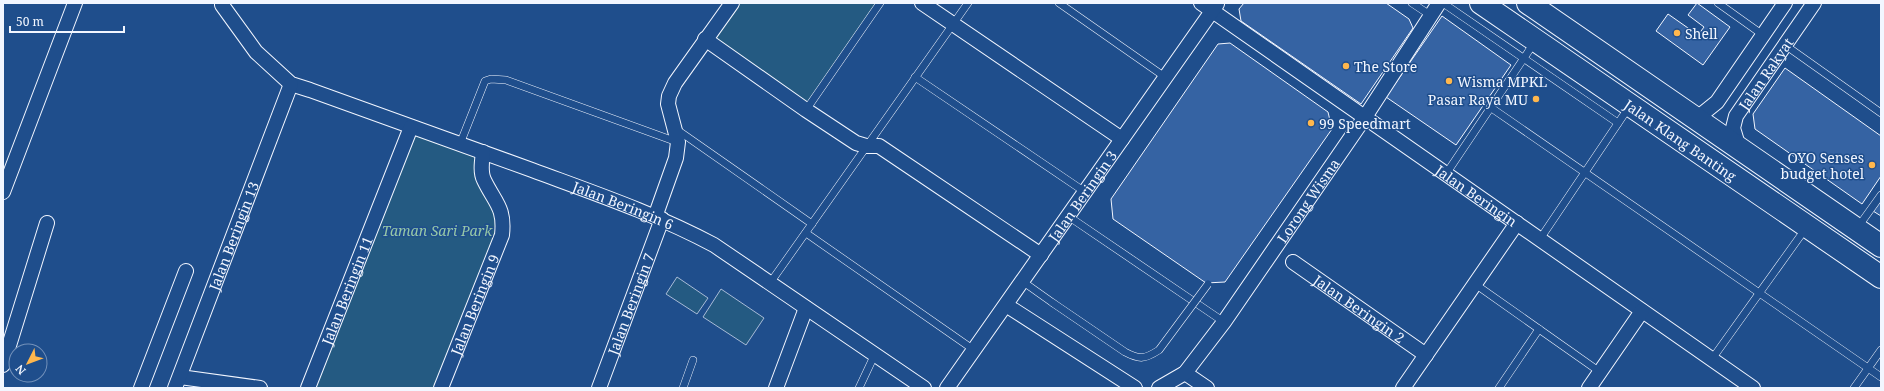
<svg xmlns="http://www.w3.org/2000/svg" width="1884" height="391" font-family="'Noto Serif',serif">
<style>
.green{fill:#245a82;stroke:#a8bbd7}
.building{fill:#3563a3;stroke:#f2f6ff}
.lines{fill:none;stroke-linecap:round;stroke-linejoin:round}
.lane-casing{stroke:#f2f6ff;stroke-width:8}
.street-casing{stroke:#f2f6ff;stroke-width:16}
.highway-casing{stroke:#f2f6ff;stroke-width:24}
.lane{stroke:#1f4e8c;stroke-width:7}
.street{stroke:#1f4e8c;stroke-width:14}
.highway{stroke:#1f4e8c;stroke-width:22}
.lane-bridge-casing{stroke:#f2f6ff;stroke-width:8;stroke-linecap:butt}
.lane-bridge{stroke:#1f4e8c;stroke-width:7}
.poi-dot{fill:#ffb74d;stroke:#1f4e8c;stroke-width:1.5}
.labels{text-anchor:middle;dominant-baseline:central;stroke-width:3;stroke-linejoin:round;paint-order:stroke}
.poi-label{font-size:14px;fill:#f2f6ff;stroke:#1f4e8c;text-anchor:start}
.street-label{font-size:14px;fill:#f2f6ff;stroke:#1f4e8c}
.park-label{font-size:14px;font-style:italic;fill:#97c8a6;stroke:#1f4e8c}
</style>
<rect width="100%" height="100%" fill="#1f4e8c"/>
<g class="green">
<polygon points="732,3 880,3 806,110 705,39"/>
<polygon points="410,130 482,156 501,216 501,232 440,388 311,388"/>
<polygon points="677,277 708,298 697,314 666,294"/>
<polygon points="721,289 764,318 746,345 703,317"/>
</g>
<g class="building">
<polygon points="1244,3 1386,3 1409,19 1413,28 1361,104 1241,21 1239,9"/>
<polygon points="1697,3 1730,27 1703,65 1656,31 1668,14 1698,35 1704,27 1688,15"/>
<polygon points="1442,16 1511,65 1456,145 1386,97"/>
<polygon points="1230,43 1328,112 1332,129 1225,282 1206,283 1113,219 1111,199 1218,44"/>
<polygon points="1785,68 1881,136 1881,176 1862,204 1755,129 1753,114"/>
<polygon points="1881,199 1881,216 1873,211"/>
</g>
<g class="lines">
<defs>
<g id="lane">
<polyline points="1059,3 1165,77"/>
<polyline points="1412,3 1430,15"/>
<polyline points="1443,3 1618,123"/>
<polyline points="1718,3 1763,35"/>
<polyline points="1785,45 1881,113"/>
<polyline points="915,77 1085,192"/>
<polyline points="1490,107 1881,377"/>
<polyline points="806,110 880,3"/>
<polyline points="676,129 812,224"/>
<polyline points="460,144 485,81 491,79 506,80 677,142"/>
<polyline points="1446,174 1534,43"/>
<polyline points="1068,216 1224,322"/>
<polyline points="1858,227 1881,195"/>
<polyline points="806,233 974,350"/>
<polyline points="1540,239 1629,107"/>
<polyline points="1022,281 1053,303"/>
<polyline points="770,283 968,3"/>
<polyline points="1475,284 1600,372"/>
<polyline points="1712,359 1806,228"/>
<polyline points="683,388 693,360"/>
<polyline points="859,388 875,354"/>
<polyline points="1499,388 1539,329"/>
<polyline points="1854,388 1881,350"/>
</g>
<g id="street">
<polyline points="922,3 1122,139"/>
<path id="s1" d="M1201,3L1753,388"/>
<path id="s2" d="M222,5L256,52L291,84L310,90C384,117 458,143 532,170C594,193 656,214 714,245L924,388"/>
<polyline points="705,39 806,110 856,143 866,146 879,146 1041,255"/>
<polyline points="1696,119 1717,102 1785,3"/>
<path id="s3" d="M1739,148L1733,128L1736,116L1814,3"/>
<polyline points="3,192 75,3"/>
<polyline points="655,217 676,158 678,142 668,104 669,96 675,83 732,3"/>
<path id="s4" d="M1293,262L1426,355"/>
<polyline points="1006,305 1135,388"/>
<polyline points="3,365 47,223"/>
<polyline points="1185,373 1207,388"/>
<polyline points="180,377 260,388"/>
<polyline points="141,388 186,271"/>
<path id="s5" d="M175,388L291,84"/>
<path id="s6" d="M308,388L411,127"/>
<path id="s7" d="M441,388L502,235C505,207 495,203 484,180C480,172 482,161 483,152"/>
<path id="s8" d="M599,388L662,219"/>
<polyline points="776,388 806,308"/>
<path id="s9" d="M947,388L1217,4"/>
<path id="s10" d="M1159,388L1185,373L1224,322L1365,117L1439,3"/>
<polyline points="1403,388 1517,223"/>
<polyline points="1589,388 1642,311"/>
</g>
<g id="highway">
<path id="s11" d="M1481,3L1881,277"/>
<polyline points="1528,3 1881,246"/>
</g>
</defs>
<use href="#lane" class="lane-casing"/>
<use href="#street" class="street-casing"/>
<use href="#highway" class="highway-casing"/>
<use href="#lane" class="lane"/>
<use href="#street" class="street"/>
<use href="#highway" class="highway"/>
<defs>
<path id="lane-bridge" d="M1053,303L1125,352C1140,360 1145,359 1159,350L1208,284"/>
</defs>
<use href="#lane-bridge" class="lane-bridge-casing"/>
<use href="#lane-bridge" class="lane-bridge"/>
</g>
<g class="poi-dot">
<circle cx="1677" cy="33" r="4"/>
<circle cx="1346" cy="66" r="4"/>
<circle cx="1449" cy="81" r="4"/>
<circle cx="1536" cy="99" r="4"/>
<circle cx="1311" cy="123" r="4"/>
<circle cx="1872" cy="165" r="4"/>
</g>
<g class="labels">
<g class="poi-label">
<text x="1685" y="33">Shell</text>
<text x="1354" y="66">The Store</text>
<text x="1457" y="81">Wisma MPKL</text>
<text x="1528" y="99" text-anchor="end">Pasar Raya MU</text>
<text x="1319" y="123">99 Speedmart</text>
<text x="1864" y="157" text-anchor="end">OYO Senses<tspan x="1864" dy="16">budget hotel</tspan></text>
</g>
<g class="street-label">
<text stroke="none"><textPath href="#s3" startOffset="85">Jalan Rakyat</textPath></text>
<text stroke="none"><textPath href="#s11" startOffset="242">Jalan Klang Banting</textPath></text>
<text stroke="none"><textPath href="#s9" startOffset="235">Jalan Beringin 3</textPath></text>
<text stroke="none"><textPath href="#s1" startOffset="336">Jalan Beringin</textPath></text>
<text stroke="none"><textPath href="#s10" startOffset="242">Lorong Wisma</textPath></text>
<text stroke="none"><textPath href="#s2" startOffset="459">Jalan Beringin 6</textPath></text>
<text stroke="none"><textPath href="#s5" startOffset="163">Jalan Beringin 13</textPath></text>
<text stroke="none"><textPath href="#s6" startOffset="105">Jalan Beringin 11</textPath></text>
<text stroke="none"><textPath href="#s7" startOffset="90">Jalan Beringin 9</textPath></text>
<text stroke="none"><textPath href="#s8" startOffset="90">Jalan Beringin 7</textPath></text>
<text stroke="none"><textPath href="#s4" startOffset="81">Jalan Beringin 2</textPath></text>
</g>
<g class="park-label">
<text x="437" y="230">Taman Sari Park</text>
</g>
</g>
<rect width="1884" height="391" fill="none" stroke="#f2f6ff" stroke-width="8"/>
<g transform="translate(28 363) rotate(228)"><circle r="19" fill="#1f4e8c" stroke="#7391ba"/>
<path d="M0-3L7 15L0 10L-7 15Z" fill="#ffb74d"/>
<text y="-6" font-size="11" font-weight="bold" text-anchor="middle" fill="#f2f6ff">N</text>
</g>
<path d="M10 26v6h114v-6" fill="none" stroke="#f2f6ff" stroke-width="2"/>
<text x="16" y="26" font-size="12" fill="#f2f6ff" stroke="#1f4e8c" stroke-width="3" paint-order="stroke">50 m</text>
</svg>
